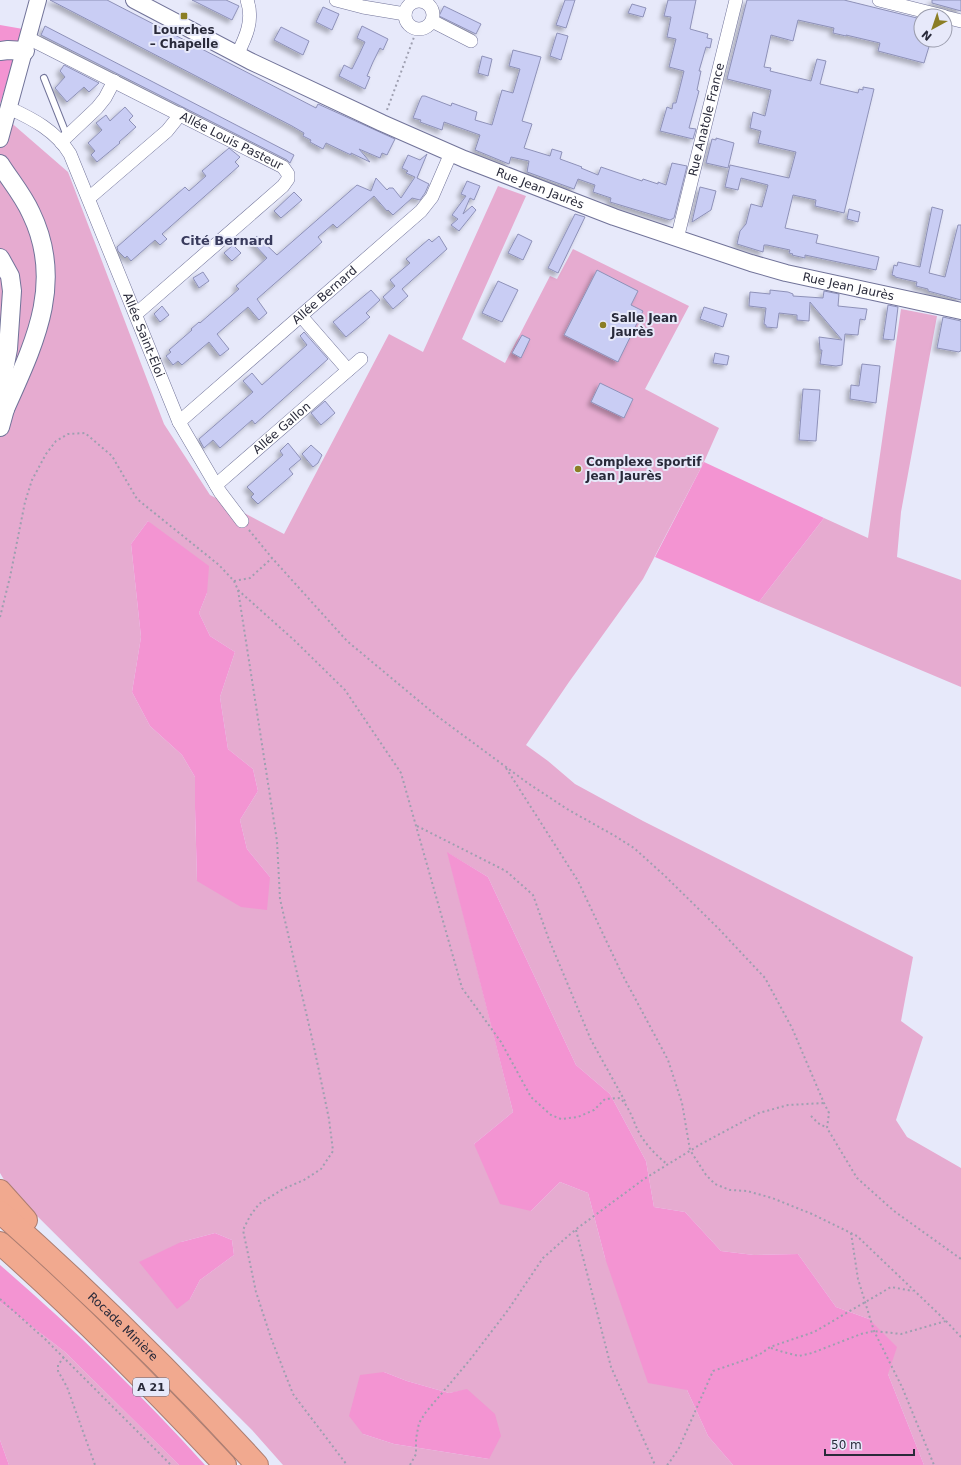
<svg xmlns="http://www.w3.org/2000/svg" width="961" height="1465" font-family="'DejaVu Sans',sans-serif">
<style>
.green{fill:#e6abd0;fill-rule:evenodd}
.forest{fill:#f394d2}
.building{fill:#c9cdf4;stroke:#8e91b8;filter:url(#shadow)}
.lines{fill:none;stroke-linecap:round;stroke-linejoin:round}
.service-casing{stroke:#717399;stroke-width:8}
.minor-casing{stroke:#717399;stroke-width:14}
.tertiary-casing{stroke:#717399;stroke-width:18}
.secondary-casing{stroke:#717399;stroke-width:20}
.motorway-casing{stroke:#ab7d71;stroke-width:24}
.path{stroke:#9e9fb0;stroke-width:2;stroke-dasharray:2 3;stroke-linecap:butt}
.service{stroke:#fff;stroke-width:6}
.minor{stroke:#fff;stroke-width:13}
.tertiary{stroke:#fff;stroke-width:16}
.secondary{stroke:#fff;stroke-width:18}
.motorway{stroke:#f1a98f;stroke-width:22}
.poi-dot{fill:#8b7e25;stroke:#e7e9fa;stroke-width:1.5}
.labels{text-anchor:middle;dominant-baseline:central;stroke-width:4;stroke-linejoin:round;paint-order:stroke}
.shield{fill:#e7e9fa;stroke:#626374;stroke-width:1}
.shield-label{font-size:11px;font-weight:bold;fill:#292a3a}
.poi-label{font-size:12px;font-weight:bold;fill:#292a3a;stroke:#e7e9fa;text-anchor:start}
.street-label{font-size:12px;fill:#292a3a;stroke:#e7e9fa}
.neighbourhood-label{font-size:13px;font-weight:bold;fill:#383a5c;stroke:#e7e9fa}
</style>
<defs>
<filter id="shadow"><feDropShadow dx="-3.5" dy="3.5" stdDeviation="2" flood-color="#0004"/></filter>
</defs>
<rect width="100%" height="100%" fill="#e7e9fa"/>
<g class="green">
<path d="M0,113L68,172L164,424L210,495L284,534L389,334L423,352L498,186L526,196L462,339L505,363L550,276L557,279L573,249L689,306L645,389L719,428L704,462L643,579L569,682L526,745L548,761L575,784L643,821L913,957L901,1021L923,1037L896,1120L907,1137L961,1168V1465H924L888,1374L869,1319L836,1307L798,1254L754,1255L721,1251L685,1212L654,1207L646,1161L610,1094L576,1065L488,877L448,853L513,1112L474,1144L531,1211L560,1182L588,1193L605,1258L687,1390L708,1436L733,1465H283L252,1430L9,1188L0,1173ZM148,521L207,593L199,613L210,636L235,652L220,697L228,749L253,769L258,791L240,820L247,849L270,877L197,881L195,808V777L182,755L150,726L132,692L141,637L131,544ZM215,1233L232,1240L234,1255L200,1280L190,1299L181,1242ZM384,1372L407,1381L449,1393L467,1390L489,1459L394,1444L363,1434Z"/>
<polygon points="901,309 937,316 901,512 897,557 961,580 961,687 759,602 824,518 868,538"/>
<polygon points="0,1302 65,1352 179,1465 9,1465 0,1440"/>
</g>
<g class="forest">
<polygon points="0,25 23,29 0,104"/>
<polygon points="704,462 824,518 759,602 655,557"/>
<polygon points="148,521 209,566 207,593 199,613 210,636 235,652 220,697 228,749 253,769 258,791 240,820 247,849 270,877 267,910 241,907 197,881 195,808 195,777 182,755 150,726 132,692 141,637 131,544"/>
<polygon points="447,852 488,877 576,1065 610,1094 646,1161 654,1207 685,1212 721,1251 754,1255 798,1254 836,1307 869,1319 897,1347 888,1374 924,1465 733,1465 708,1436 687,1390 648,1383 605,1258 588,1193 560,1182 531,1211 500,1204 474,1144 513,1112"/>
<polygon points="215,1233 232,1240 234,1255 200,1280 190,1299 177,1309 139,1262 181,1242"/>
<path d="M0,1265C72,1327 141,1394 205,1465H179L65,1352L0,1302Z"/>
<polygon points="384,1372 407,1381 449,1393 467,1389 495,1414 501,1436 489,1459 394,1444 363,1434 349,1416 360,1375"/>
<polygon points="0,1440 9,1465 0,1465"/>
</g>
<g class="building">
<polygon points="50,0 107,0 316,108 318,104 395,139 387,155 382,153 380,158 359,149 370,162 351,153 351,155 326,143 323,149 310,142 311,140 303,136 304,133 292,126"/>
<polygon points="192,0 226,0 239,6 232,20"/>
<polygon points="565,0 575,0 566,28 556,25"/>
<polygon points="668,0 696,0 690,29 708,34 707,38 712,39 710,48 706,47 699,71 701,71 697,90 699,91 689,128 696,129 693,139 660,131 667,107 672,109 673,103 676,103 684,71 669,67 676,39 667,37 671,17 664,16"/>
<polygon points="747,0 844,0 921,19 921,40 931,40 924,63 878,51 880,43 846,35 846,36 833,33 834,28 798,20 793,41 771,35 764,67 771,68 770,71 811,81 817,59 826,61 820,84 858,93 859,89 863,90 863,87 874,89 844,213 815,206 816,200 793,195 785,228 818,235 816,243 879,257 876,270 805,255 805,258 792,255 793,254 789,253 790,250 767,245 764,245 763,252 737,244 740,231 746,224 751,204 762,207 768,185 741,178 738,190 725,187 730,165 789,178 796,152 758,143 761,131 750,128 753,112 765,116 771,90 727,79"/>
<polygon points="932,0 961,0 961,11 932,3"/>
<polygon points="632,4 646,8 643,17 628,13"/>
<polygon points="444,6 481,24 476,34 439,16"/>
<polygon points="323,7 339,14 332,30 316,22"/>
<polygon points="45,26 294,155 290,163 287,160 41,35"/>
<polygon points="362,26 388,39 383,50 380,48 373,62 367,76 370,77 365,89 339,76 344,65 352,69 359,55 365,42 357,38"/>
<polygon points="281,27 309,41 303,55 274,40"/>
<polygon points="557,33 568,36 561,60 550,56"/>
<polygon points="513,50 541,57 522,121 532,124 524,148 550,156 552,149 562,152 560,159 582,167 581,168 598,175 601,167 642,181 643,179 658,184 658,182 666,185 672,163 687,166 674,218 670,220 610,202 611,198 593,192 595,185 578,179 574,189 530,173 527,172 529,161 511,157 509,164 475,150 480,135 444,122 442,130 420,122 421,120 413,118 420,100 422,96 425,96 451,106 452,103 477,112 475,120 492,125 502,90 513,93 520,69 509,66"/>
<polygon points="482,56 492,59 488,76 478,73"/>
<polygon points="64,65 99,83 89,92 84,87 67,102 55,88 65,77 60,71"/>
<polygon points="125,107 133,116 129,120 136,127 119,142 120,143 97,162 91,155 95,151 88,143 102,130 96,123 106,115 110,121"/>
<polygon points="716,138 734,143 728,168 706,163 712,139 716,140"/>
<polygon points="229,148 240,157 235,162 239,166 162,234 167,239 160,245 155,240 131,261 127,256 125,258 118,251 117,247 185,187 189,191 206,176 202,171"/>
<polygon points="427,154 417,178 429,184 425,193 420,200 412,198 393,215 388,210 387,211 374,196 337,228 333,224 318,237 322,242 257,299 267,313 259,320 248,307 217,334 229,349 220,356 209,342 182,365 178,361 173,365 166,356 171,352 169,350 192,330 191,329 199,322 200,323 239,289 236,286 267,258 252,242 257,236 277,255 357,185 371,191 376,178 387,190 389,188 393,188 401,198 415,177 406,173 408,171 402,168 408,155 420,160"/>
<polygon points="467,181 480,186 474,200 470,198 463,214 472,206 476,210 459,231 451,225 458,219 452,215 466,196 461,194"/>
<polygon points="700,187 716,191 711,210 692,222"/>
<polygon points="294,192 302,200 281,218 274,211"/>
<polygon points="932,207 943,210 929,273 945,277 958,225 961,225 961,300 928,291 928,289 916,286 917,282 895,277 895,276 892,275 894,265 897,266 898,262 920,267"/>
<polygon points="849,209 860,212 858,222 847,219"/>
<polygon points="575,214 585,217 558,273 548,268"/>
<polygon points="518,234 532,241 523,260 508,253"/>
<polygon points="439,236 447,249 402,289 408,296 393,309 383,297 395,286 390,280 410,263 406,259 429,239 432,242"/>
<polygon points="233,245 241,253 232,261 224,253"/>
<polygon points="597,270 638,291 631,305 643,311 618,362 564,335"/>
<polygon points="203,272 209,281 199,288 193,278"/>
<polygon points="498,281 518,290 502,322 482,313"/>
<polygon points="371,290 380,300 366,313 370,317 346,337 333,322"/>
<polygon points="770,290 788,292 793,294 793,296 823,298 824,291 839,294 838,306 867,309 865,320 860,319 858,335 845,334 842,365 836,366 820,364 822,350 820,350 819,337 842,340 810,302 809,321 797,320 797,315 779,313 777,328 766,327 766,325 764,324 766,308 749,306 750,292 770,294"/>
<polygon points="888,305 898,307 894,340 883,339"/>
<polygon points="162,306 169,315 160,322 154,314"/>
<polygon points="704,307 727,314 723,327 700,319"/>
<polygon points="943,317 961,321 961,351 960,351 959,352 937,348"/>
<polygon points="304,332 328,359 255,424 252,420 220,448 213,440 204,448 199,439 253,392 243,381 252,373 262,385 307,345 300,336"/>
<polygon points="522,335 530,339 521,358 512,353"/>
<polygon points="715,353 729,356 727,365 713,363"/>
<polygon points="862,364 880,366 876,403 850,399 851,385 859,386"/>
<polygon points="600,383 633,399 624,418 591,402"/>
<polygon points="803,389 820,390 816,441 799,440"/>
<polygon points="325,401 335,413 321,425 311,413"/>
<polygon points="288,443 301,459 289,469 293,474 258,504 251,497 254,494 247,487 283,455 280,451"/>
<polygon points="311,445 322,455 318,463 313,467 302,454"/>
</g>
<g class="lines">
<defs>
<polyline id="service" points="44,78 67,136"/>
<g id="minor">
<polyline points="336,0 363,7 405,14"/>
<polyline points="879,0 943,16"/>
<circle cx="419" cy="15" r="14"/>
<polyline points="945,17 961,21"/>
<polyline points="432,21 471,41"/>
<path id="s1" d="M28,38L283,167L288,174V179L283,186L136,314"/>
<path d="M237,55C246,37 254,20 247,0"/>
<path id="s2" d="M9,108C33,119 56,131 70,154L179,422L220,492L242,521"/>
<polyline points="61,142 97,108 105,98 114,81"/>
<polyline points="89,198 167,131 175,121 180,114"/>
<path id="s3" d="M677,239L736,0"/>
<polyline points="301,316 348,370"/>
<path id="s4" d="M179,422L421,211L432,197L451,153"/>
<path id="s5" d="M216,485L361,359"/>
</g>
<g id="tertiary">
<path id="s6" d="M134,0L250,61L382,123L464,159L614,217L751,263L786,273L961,311"/>
<polyline points="0,139 38,0"/>
</g>
<g id="secondary">
<polyline points="0,51 8,50 25,51"/>
<path d="M0,164C10,180 23,195 31,213C65,283 34,344 5,409"/>
<polyline points="0,258 10,276 12,291 8,349 0,391"/>
<polyline points="0,427 8,398"/>
</g>
<g id="motorway">
<polyline points="0,1191 26,1220"/>
<path id="s7" d="M0,1212C90,1292 176,1376 257,1465"/>
<path d="M0,1243C79,1313 153,1388 225,1465"/>
</g>
</defs>
<use href="#service" class="service-casing"/>
<use href="#minor" class="minor-casing"/>
<use href="#tertiary" class="tertiary-casing"/>
<use href="#secondary" class="secondary-casing"/>
<use href="#motorway" class="motorway-casing"/>
<g class="path">
<polyline points="387,110 417,29"/>
<polyline points="249,530 272,558 347,641 437,716 529,784 567,809 615,836 634,848 665,876 718,928 765,978 792,1028 824,1103 829,1113 827,1128 857,1178 894,1211 961,1259"/>
<polyline points="234,581 250,578 272,558"/>
<path d="M238,590L294,640L345,690L401,773L462,988L501,1042L531,1097L551,1115L561,1119L578,1117L594,1110L605,1099L620,1098C632,1110 633,1123 641,1136C648,1147 658,1157 667,1164"/>
<polyline points="0,617 10,577 25,502 32,480 46,454 56,441 68,434 85,433 112,456 137,499 219,565 234,581 238,590 277,841 280,899 314,1047 329,1119 333,1151 321,1169 304,1180 283,1189 259,1204 250,1216 243,1230 256,1292 271,1338 293,1394 347,1465"/>
<polyline points="506,768 578,881 621,972 668,1060 682,1103 690,1150 706,1175 715,1184 730,1190 747,1191 772,1198 812,1214 857,1236 946,1321 961,1337"/>
<polyline points="417,826 506,871 533,895 548,937 591,1040 626,1103"/>
<polyline points="811,1116 818,1123 827,1128"/>
<polyline points="576,1230 611,1367 655,1465"/>
<polyline points="851,1233 858,1279 874,1331 902,1387 934,1465"/>
<polyline points="0,1299 45,1339 171,1465"/>
<polyline points="771,1348 783,1352 799,1356 812,1353 861,1334 874,1331 901,1334 946,1321"/>
<polyline points="64,1357 58,1365 58,1371 67,1387 95,1465"/>
<polyline points="410,1465 416,1454 416,1439 419,1423 426,1412 469,1361 508,1310 543,1258 575,1230 644,1179 701,1144 759,1113 788,1105 824,1103"/>
<polyline points="667,1465 669,1463 679,1448 713,1371 751,1358 762,1353 770,1347 814,1332 891,1287 913,1291"/>
</g>
<use href="#service" class="service"/>
<use href="#minor" class="minor"/>
<use href="#tertiary" class="tertiary"/>
<use href="#secondary" class="secondary"/>
<use href="#motorway" class="motorway"/>
</g>
<g class="poi-dot">
<rect x="180" y="12" width="8" height="8" rx="2"/>
<circle cx="603" cy="325" r="4"/>
<circle cx="578" cy="469" r="4"/>
</g>
<g class="labels">
<rect class="shield" x="133" y="1378" width="36" height="18" rx="3"/>
<g class="shield-label">
<text x="151" y="1387">A 21</text>
</g>
<g class="poi-label">
<text x="184" y="30" text-anchor="middle">Lourches<tspan x="184" dy="14">– Chapelle</tspan></text>
<text x="611" y="318">Salle Jean<tspan x="611" dy="14">Jaurès</tspan></text>
<text x="586" y="462">Complexe sportif<tspan x="586" dy="14">Jean Jaurès</tspan></text>
</g>
<g class="street-label">
<text stroke="none"><textPath href="#s3" startOffset="123">Rue Anatole France</textPath></text>
<text stroke="none"><textPath href="#s1" startOffset="228">Allée Louis Pasteur</textPath></text>
<text stroke="none"><textPath href="#s6" startOffset="448">Rue Jean Jaurès</textPath></text>
<text stroke="none"><textPath href="#s6" startOffset="772">Rue Jean Jaurès</textPath></text>
<text stroke="none"><textPath href="#s4" startOffset="193">Allée Bernard</textPath></text>
<text stroke="none"><textPath href="#s2" startOffset="273">Allée Saint-Éloi</textPath></text>
<text stroke="none"><textPath href="#s5" startOffset="87">Allée Gallon</textPath></text>
<text stroke="none"><textPath href="#s7" startOffset="168">Rocade Minière</textPath></text>
</g>
<g class="neighbourhood-label">
<text x="227" y="240">Cité Bernard</text>
</g>
</g>
<g transform="translate(933 28) rotate(220)"><circle r="19" fill="#e7e9fa" stroke="#9b9dad"/>
<path d="M0-3L7 15L0 10L-7 15Z" fill="#8b7e25"/>
<text y="-6" font-size="11" font-weight="bold" text-anchor="middle" fill="#292a3a">N</text>
</g>
<path d="M825 1449v6h89v-6" fill="none" stroke="#292a3a" stroke-width="2"/>
<text x="831" y="1449" font-size="12" fill="#292a3a" stroke="#e7e9fa" stroke-width="3" paint-order="stroke">50 m</text>
</svg>
